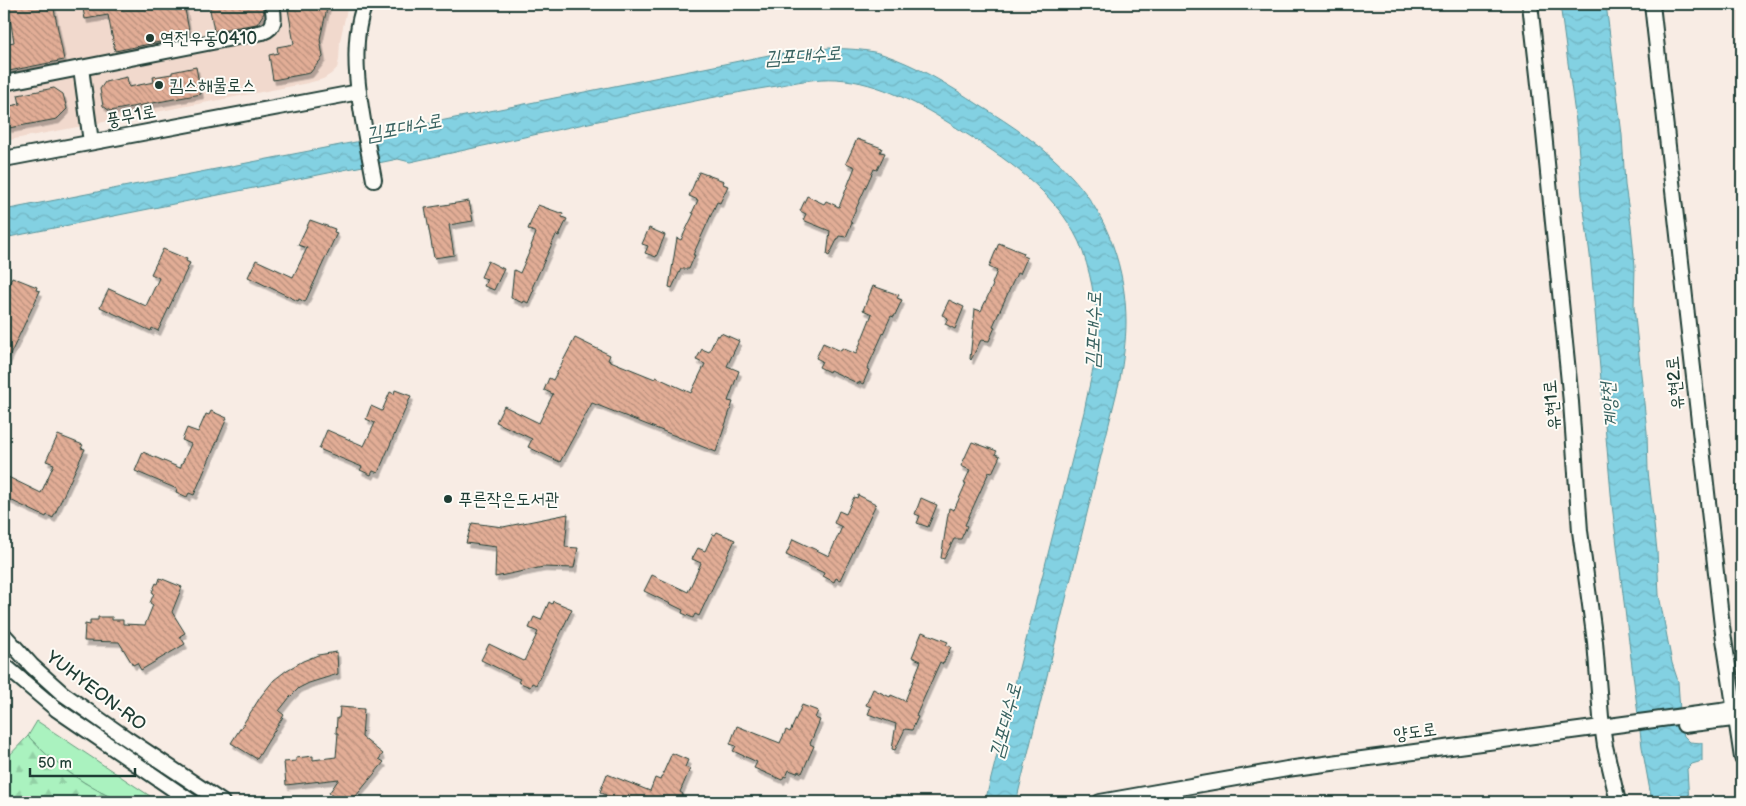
<svg xmlns="http://www.w3.org/2000/svg" width="1746" height="806" font-family="'Balsamiq Sans','Poor Story',sans-serif">
<style>
.built{fill:#f1d9cd}
.green{fill:#aaf2bf;stroke:#64987a}
.forest{fill:url(#forest-firs);stroke:#64987a}
.water{fill:url(#water-waves);stroke:#5b969c}
.building{fill:url(#building-back-hatch);stroke:#1f3d34;filter:url(#shadow)}
.lines{fill:none;stroke-linecap:round;stroke-linejoin:round}
.minor-casing{stroke:#1f3d34;stroke-width:18}
.minor{stroke:#fdfcf7;stroke-width:14}
.poi-dot{fill:#1f3d34;stroke:#fdfcf7;stroke-width:2}
.labels{text-anchor:middle;dominant-baseline:central;stroke-width:4;stroke-linejoin:round;paint-order:stroke}
.poi-label{font-size:18px;fill:#1f3d34;stroke:#fdfcf7;text-anchor:start}
.street-label{font-size:18px;fill:#1f3d34;stroke:#fdfcf7}
.water-label{font-size:19px;font-style:italic;fill:#386260;stroke:#fdfcf7}
</style>
<defs>
<pattern id="forest-firs" width="22" height="20" patternUnits="userSpaceOnUse" patternTransform="scale(1.25)"><rect width="22" height="20" fill="#aaf2bf"/><path d="M5 1l3.5 6h-7zM16 11l3.5 6h-7z" fill="#92d0a5"/></pattern>
<pattern id="water-waves" width="16" height="10" patternUnits="userSpaceOnUse" patternTransform="scale(1.25)"><rect width="16" height="10" fill="#83d1e2"/><path d="M0 5q4-4 8 0t8 0" fill="none" stroke="#71b4c2"/></pattern>
<pattern id="building-back-hatch" width="6" height="6" patternUnits="userSpaceOnUse" patternTransform="scale(1.25)"><rect width="6" height="6" fill="#e2ad96"/><path d="M-1 5l2 2M0 0l6 6M5-1l2 2" fill="none" stroke="#b78e7b"/></pattern>
<filter id="shadow"><feDropShadow dx="2.5" dy="4.5" stdDeviation="0" flood-color="#0004"/></filter>
</defs>
<rect width="100%" height="100%" fill="#f8ece4"/>
<filter id="ink" filterUnits="userSpaceOnUse"><feTurbulence type="fractalNoise" baseFrequency=".02" numOctaves="2"/><feDisplacementMap in="SourceGraphic" scale="10" xChannelSelector="R" yChannelSelector="G"/><feConvolveMatrix kernelMatrix="1 2 1 2 8 2 1 2 1" color-interpolation-filters="sRGB"/></filter>
<g filter="url(#ink)">
<polygon class="built" points="4,4 348,4 340,41 339,60 337,68 331,74 323,79 308,83 4,141"/>
<polygon class="green" points="37,721 159,802 121,802 97,791 70,773 44,753 28,736"/>
<path class="forest" d="M28,736C54,765 86,786 121,802H4V761Z"/>
<g class="water">
<polygon points="1560,4 1606,4 1622,135 1625,185 1631,225 1635,267 1634,307 1647,432 1648,471 1657,551 1659,595 1672,663 1678,681 1681,726 1684,736 1690,742 1702,743 1702,761 1692,764 1687,769 1689,802 1652,802 1642,747 1612,505 1590,255 1582,195 1577,129"/>
<path d="M829,48C847,49 865,49 882,54C916,65 949,85 979,105C1012,125 1046,148 1072,177C1108,216 1126,270 1126,322C1126,341 1123,360 1120,379L1016,802H985L1084,412C1089,384 1098,355 1098,327C1098,313 1094,299 1092,286C1089,271 1085,256 1079,242C1055,191 1004,157 957,128C921,105 880,82 836,79C816,78 796,82 777,86C751,90 726,95 700,100C603,119 507,141 410,162L398,159L4,238V210L397,134L409,128L420,125L769,55Z"/>
</g>
<g class="building">
<polygon points="29,4 53,4 64,60 4,72 4,44 14,42 10,18 4,20 4,8"/>
<polygon points="82,4 184,4 190,36 115,51 108,15 85,19"/>
<polygon points="209,4 262,4 264,13 257,24 214,31"/>
<polygon points="315,4 328,4 320,39 323,57 310,73 273,80 269,55 278,53 277,47 294,44 288,9"/>
<polygon points="196,67 201,94 110,111 103,106 100,89 105,82 127,77 129,87 154,82 153,77 172,74 172,72"/>
<polygon points="54,88 63,94 67,109 57,119 9,128 5,107 20,104 18,95"/>
<polygon points="857,139 882,148 880,152 885,153 877,170 874,169 850,222 852,223 846,237 839,236 829,256 827,255 830,231 803,220 806,214 800,211 807,196 824,204 826,201 839,207 855,167 846,163"/>
<polygon points="699,172 724,181 723,184 728,186 720,203 717,202 693,255 695,255 689,269 681,269 672,288 669,287 677,238 681,240 694,213 692,213 698,200 689,196"/>
<polygon points="469,201 473,221 449,225 454,255 434,258 425,208"/>
<polygon points="538,205 563,214 562,217 567,219 559,236 556,235 532,288 534,289 528,303 524,301 523,303 511,298 514,270 520,273 532,246 531,246 536,233 528,229"/>
<polygon points="310,220 335,229 334,232 337,233 305,302 299,299 298,301 248,277 256,260 293,277 307,248 298,245"/>
<polygon points="649,228 665,235 656,257 645,253 648,246 642,244"/>
<polygon points="999,243 1024,253 1023,256 1027,258 1020,274 1017,273 993,326 995,327 989,341 981,340 971,360 970,359 975,309 981,311 993,285 992,284 997,271 989,267"/>
<polygon points="163,249 187,259 186,261 190,263 158,331 152,328 151,331 100,307 109,289 146,306 159,278 151,274"/>
<polygon points="488,261 504,269 494,290 484,286 487,279 481,277"/>
<polygon points="12,277 37,287 36,290 40,291 4,368 4,317 9,306 4,304 4,296"/>
<polygon points="873,286 899,295 897,298 902,300 894,317 891,316 867,369 869,370 863,384 859,382 859,384 830,370 829,372 819,367 822,361 816,358 823,343 841,351 842,348 856,354 872,314 863,310"/>
<polygon points="949,300 964,307 955,329 945,324 948,318 942,315"/>
<polygon points="721,333 739,341 727,366 739,371 728,401 733,402 716,452 592,403 560,462 528,447 532,439 496,422 504,406 539,423 553,394 544,390 549,378 553,380 575,338 610,355 608,360 655,379 656,377 691,393 705,364 696,360 702,349 709,352 717,335 719,336"/>
<polygon points="395,390 411,396 378,473 373,471 371,475 360,470 362,467 319,449 327,430 364,446 375,423 366,419 371,406 382,411 390,392 394,394"/>
<polygon points="211,411 227,418 194,495 189,493 187,497 176,492 177,489 135,471 143,452 180,468 191,444 182,440 187,428 198,432 206,414 209,415"/>
<polygon points="58,435 83,445 81,448 85,449 53,518 47,515 46,517 4,497 4,475 41,493 54,464 46,461"/>
<polygon points="972,442 997,451 995,454 1000,456 992,473 989,472 965,525 967,526 961,539 954,539 944,559 941,558 949,508 954,510 966,483 964,483 970,470 961,466"/>
<polygon points="858,495 876,504 840,580 836,578 834,582 823,576 824,573 786,555 793,539 829,556 842,527 834,523 839,511 846,514 854,497 857,498"/>
<polygon points="921,498 937,505 928,527 917,523 920,516 915,514"/>
<polygon points="568,514 565,547 578,548 574,568 543,567 495,577 496,547 466,543 472,523 503,527"/>
<polygon points="717,532 735,540 699,616 695,614 693,618 682,613 683,610 644,591 652,575 688,592 701,563 692,559 698,548 705,551 713,534 715,535"/>
<polygon points="160,578 182,587 172,612 185,633 180,636 185,644 141,670 137,663 133,665 119,642 84,641 85,624 90,625 90,620 98,620 98,617 112,617 112,620 123,620 123,624 145,625 153,605 150,603 154,593 152,592 156,583 158,584"/>
<polygon points="553,601 572,609 536,685 532,683 530,687 518,682 520,679 481,660 489,644 524,661 538,632 529,628 534,617 541,620 549,602 552,604"/>
<polygon points="922,632 948,642 946,645 951,647 943,664 940,662 916,716 918,717 912,730 905,729 895,750 892,749 896,724 868,714 871,707 866,705 873,689 890,697 891,695 905,701 921,661 912,657"/>
<polygon points="337,652 338,674 309,683 299,688 290,697 279,711 284,715 257,759 231,743 261,696 274,680 287,670 303,661 318,655"/>
<polygon points="802,705 818,711 815,718 820,720 810,744 814,746 802,773 798,771 797,773 789,770 786,777 784,776 782,780 754,768 757,762 733,751 736,746 730,744 737,726 780,743 786,730 790,732"/>
<polygon points="340,707 364,709 362,737 383,754 379,759 384,762 351,802 340,802 329,793 339,779 286,785 284,762 296,761 296,758 313,756 313,760 336,757 338,733 336,733 337,718 339,718"/>
<polygon points="672,753 688,760 685,767 690,769 680,792 683,794 680,802 602,802 606,795 600,792 607,774 650,791 655,778 660,780"/>
</g>
<g class="lines">
<defs>
<g id="minor">
<path d="M365,4C345,52 365,129 374,180"/>
<polyline points="1530,4 1540,93 1571,402 1580,531 1595,642 1601,717 1605,746 1618,802"/>
<polyline points="1652,4 1722,626 1742,758"/>
<polyline points="81,68 91,142"/>
<path d="M4,83L263,32C277,27 274,16 272,4"/>
<polyline points="4,159 359,92"/>
<polyline points="4,635 32,666 62,693 126,738 222,802"/>
<polyline points="4,665 56,709 192,802"/>
<polyline points="1684,725 1733,719 1737,723"/>
<polyline points="1100,802 1287,769 1721,711 1732,709 1735,714"/>
</g>
</defs>
<use href="#minor" class="minor-casing"/>
<use href="#minor" class="minor"/>
</g>
</g>
<g class="poi-dot">
<circle cx="150" cy="38" r="5"/>
<circle cx="159" cy="85" r="5"/>
<circle cx="448" cy="499" r="5"/>
</g>
<g class="labels">
<g class="poi-label">
<text x="160" y="38">역전우동0410</text>
<text x="169" y="85">킴스해물로스</text>
<text x="458" y="499">푸른작은도서관</text>
</g>
<g class="street-label">
<text transform="translate(131 116) rotate(-11)">풍무1로</text>
<text transform="translate(1675 383) rotate(-96)">유현2로</text>
<text transform="translate(1552 405) rotate(-95)">유현1로</text>
<text transform="translate(96 691) rotate(37)">YUHYEON-RO</text>
<text transform="translate(1415 732) rotate(-8)">양도로</text>
</g>
<g class="water-label">
<text transform="translate(803 56) rotate(-4)">김포대수로</text>
<text transform="translate(404 128) rotate(-11)">김포대수로</text>
<text transform="translate(1094 330) rotate(-88)">김포대수로</text>
<text transform="translate(1610 405) rotate(-95)">계양천</text>
<text transform="translate(1006 721) rotate(-75)">김포대수로</text>
</g>
</g>
<rect width="1746" height="806" fill="none" stroke="#fdfcf7" stroke-width="20"/>
<rect x="10" y="10" width="1726" height="786" fill="none" stroke="#1f3d34" stroke-width="2" filter="url(#ink)"/>
<path d="M30 768v8h105v-8" fill="none" stroke="#1f3d34" stroke-width="2.5"/>
<text x="38" y="768" font-size="15" fill="#1f3d34" stroke="#fdfcf7" stroke-width="4" paint-order="stroke">50 m</text>
</svg>
